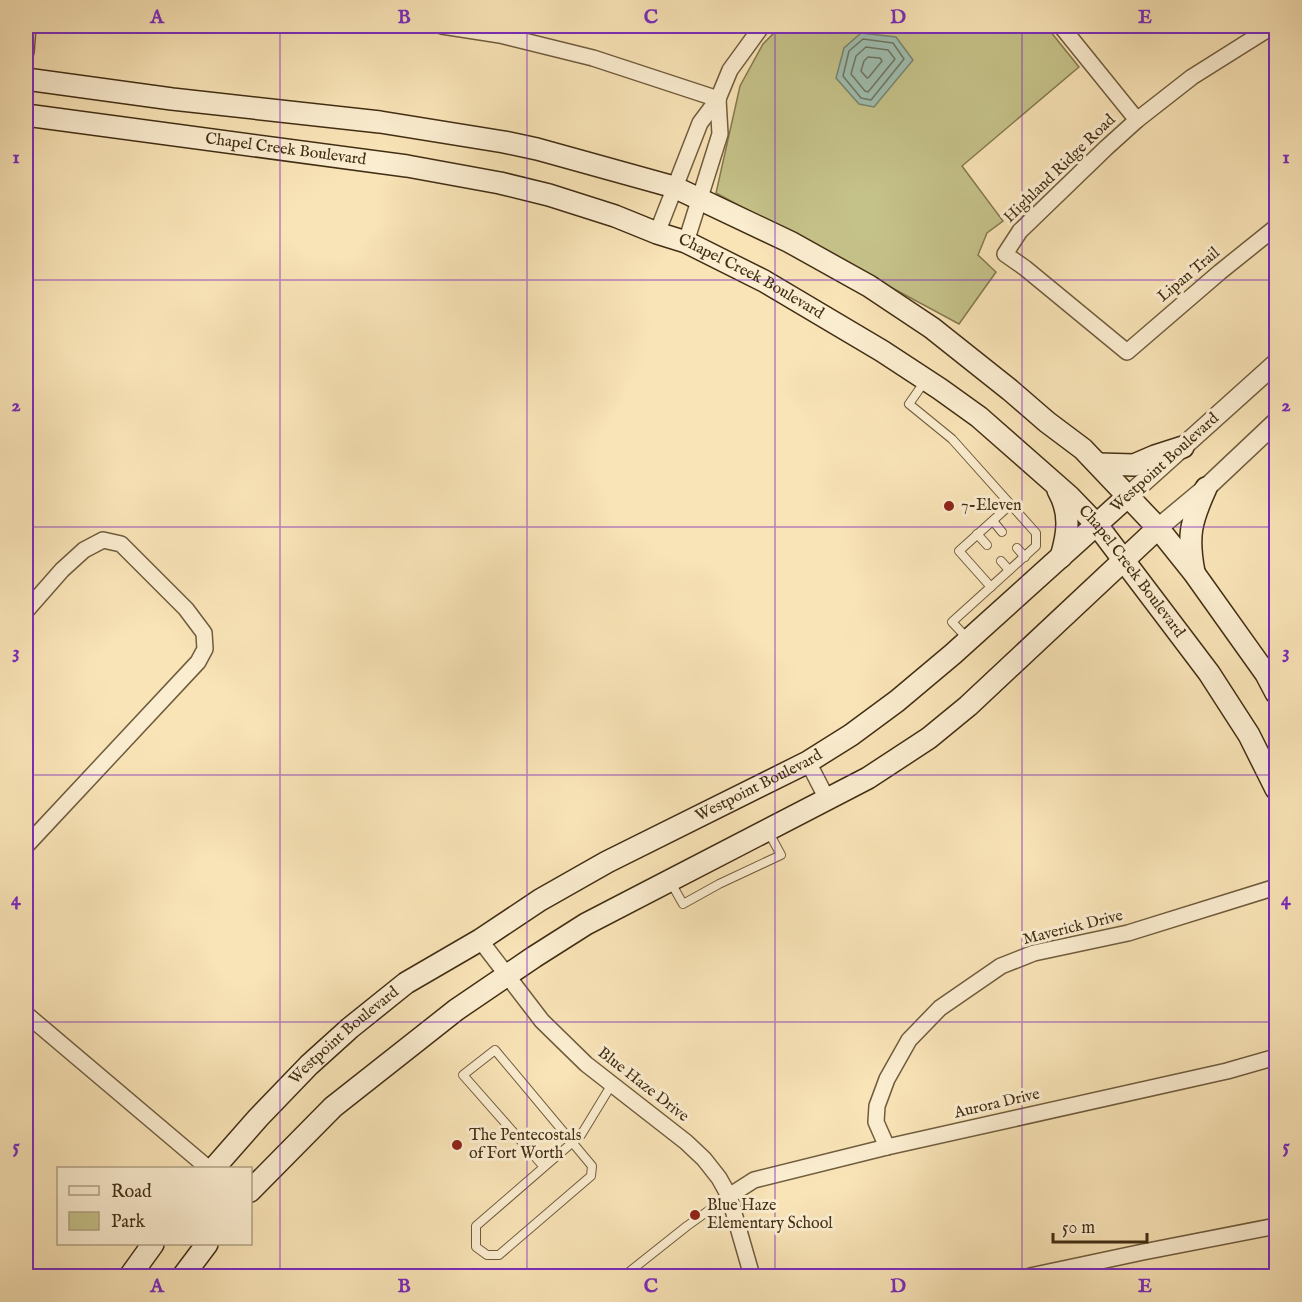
<svg xmlns="http://www.w3.org/2000/svg" width="1302" height="1302" font-family="'IM FELL English',serif">
<style>
.green{fill:#c5c289;stroke:#84784e;stroke-width:1.5}
.water{fill:#9ebeb0;stroke:#798472;stroke-width:1.5}
.lines{fill:none;stroke-linecap:round;stroke-linejoin:round}
.shore{stroke:#707662;stroke-width:1.5}
.service-casing{stroke:#705c3d;stroke-width:10}
.minor-casing{stroke:#705c3d;stroke-width:18}
.tertiary-casing{stroke:#705c3d;stroke-width:21}
.secondary-casing{stroke:#422e14;stroke-width:24}
.service{stroke:#fbedd0;stroke-width:8}
.minor{stroke:#fbedd0;stroke-width:15}
.tertiary{stroke:#fbedd0;stroke-width:18}
.secondary{stroke:#fbedd0;stroke-width:21}
.grid{fill:none;stroke:#7b2cbf;stroke-width:1.5;stroke-opacity:0.55}
.poi-dot{fill:#8f2418;stroke:#fbedd0;stroke-width:2}
.labels{text-anchor:middle;dominant-baseline:central;stroke-width:6;stroke-linejoin:round;paint-order:stroke}
.street-label{font-size:16px;fill:#422e14;stroke:#fbedd0}
.poi-label{font-size:16px;fill:#422e14;stroke:#fbedd0;text-anchor:start}
.neatline{fill:none;stroke:#7b2cbf;stroke-width:2}
.grid-label{font-size:20px;text-anchor:middle;font-weight:bold;fill:#7b2cbf}
</style>
<rect width="100%" height="100%" fill="#f9e4b7"/>
<filter id="stains"><feTurbulence type="fractalNoise" baseFrequency=".00333" numOctaves="4"/><feColorMatrix values="0 0 0 0 .2 0 0 0 0 .09 0 0 0 0 .02 0 0 0 .5 -.17"/></filter>
<radialGradient id="worn" r=".72"><stop offset=".6" stop-color="#630" stop-opacity="0"/><stop offset="1" stop-color="#630" stop-opacity=".3"/></radialGradient>
<polygon class="green" points="781,26 1046,26 1079,67 962,166 1003,221 987,233 978,255 996,272 959,324 716,193 740,86 763,44"/>
<polygon class="water" points="861,33 896,37 913,60 874,107 859,104 836,78 844,48"/>
<g class="lines">
<g class="shore">
<polygon points="863,39 893,43 904,59 871,100 861,98 843,76 849,51"/>
<polygon points="866,47 888,50 895,59 868,92 865,91 851,74 856,56"/>
<polygon points="868,57 880,58 882,61 869,77 867,78 861,71 864,61"/>
</g>
<defs>
<g id="service">
<polyline points="925,381 909,404 952,439 1036,533 1036,546 952,622 967,638"/>
<polyline points="993,521 1002,532"/>
<polyline points="977,534 987,545"/>
<polyline points="1017,548 1025,557"/>
<polyline points="1001,561 1009,570"/>
<polyline points="991,587 959,551 1010,505"/>
<polyline points="670,881 683,904 719,884 781,855 768,831"/>
<polyline points="544,1167 463,1075 495,1050 592,1166 591,1176 499,1255 487,1255 476,1247 476,1226 581,1135 612,1084"/>
<polyline points="624,1276 687,1226 729,1196"/>
</g>
<g id="minor">
<polyline points="442,26 500,35 593,58 718,99"/>
<polyline points="1061,26 1137,120"/>
<polyline points="1273,26 1192,77 1137,120 1106,148 1020,231 1005,254 1025,268 1127,352 1220,272 1276,227"/>
<polyline points="26,52 28,26"/>
<polyline points="657,233 700,123 718,99 730,70 762,26"/>
<polyline points="686,242 720,134 718,99"/>
<polyline points="26,611 62,570 84,550 103,540 121,544 186,609 204,633 205,649 198,662 26,846"/>
<polyline points="808,762 827,799"/>
<polyline points="480,940 542,1021 586,1064 686,1142 704,1159 719,1178 729,1196 752,1276"/>
<polyline points="26,1014 208,1168"/>
<polyline points="887,1147 876,1122 877,1106 887,1079 909,1040 940,1008 985,977 1001,966 1034,953 1128,933 1276,887"/>
<polyline points="729,1196 754,1180 887,1147 1227,1071 1276,1057"/>
<polyline points="1030,1276 1143,1252 1276,1226"/>
</g>
<g id="tertiary">
<polyline points="1127,497 1276,363"/>
<polyline points="1158,528 1206,488 1276,422"/>
</g>
<g id="secondary">
<polyline points="26,79 172,99 380,122 504,142 537,149 674,187 790,242 869,286 932,328 1010,390 1047,422 1083,449 1158,528 1194,573 1266,674 1276,693"/>
<path id="s1" d="M26,115L407,166L500,183L549,195L615,216L657,233L686,242L764,281L882,351L940,389L979,417L1070,497L1097,525L1209,673L1249,735L1276,789"/>
<polyline points="1098,464 1134,465 1155,456 1183,447"/>
<path d="M1058,490C1071,513 1068,533 1061,557"/>
<path d="M1194,572C1187,536 1191,521 1206,488"/>
<path id="s2" d="M214,1168L258,1118L309,1065L350,1028L406,983L480,940L540,900L607,862L808,762L851,735L897,701L953,654L1127,497"/>
<polyline points="250,1191 333,1107 456,1010 534,957 586,924 868,778 929,738 968,706 1158,528"/>
<polyline points="130,1276 153,1244"/>
<polyline points="183,1276 207,1244"/>
</g>
</defs>
<use href="#service" class="service-casing"/>
<use href="#minor" class="minor-casing"/>
<use href="#tertiary" class="tertiary-casing"/>
<use href="#secondary" class="secondary-casing"/>
<use href="#service" class="service"/>
<use href="#minor" class="minor"/>
<use href="#tertiary" class="tertiary"/>
<use href="#secondary" class="secondary"/>
</g>
<path class="grid" d="M280,26V1276M527,26V1276M775,26V1276M1022,26V1276M26,280H1276M26,527H1276M26,775H1276M26,1022H1276"/>
<g class="poi-dot">
<circle cx="949" cy="506" r="6"/>
<circle cx="457" cy="1145" r="6"/>
<circle cx="695" cy="1215" r="6"/>
</g>
<g class="labels">
<g class="street-label">
<text stroke="none"><textPath href="#s1" startOffset="262">Chapel Creek Boulevard</textPath></text>
<text transform="translate(1060 169) rotate(-44)">Highland Ridge Road</text>
<text transform="translate(1189 275) rotate(-40)">Lipan Trail</text>
<text stroke="none"><textPath href="#s1" startOffset="748">Chapel Creek Boulevard</textPath></text>
<text transform="translate(1165 463) rotate(-42)">Westpoint Boulevard</text>
<text stroke="none"><textPath href="#s1" startOffset="1234">Chapel Creek Boulevard</textPath></text>
<text stroke="none"><textPath href="#s2" startOffset="672">Westpoint Boulevard</textPath></text>
<text transform="translate(1073 928) rotate(-14)">Maverick Drive</text>
<text stroke="none"><textPath href="#s2" startOffset="186">Westpoint Boulevard</textPath></text>
<text transform="translate(643 1085) rotate(38)">Blue Haze Drive</text>
<text transform="translate(997 1104) rotate(-13)">Aurora Drive</text>
</g>
<g class="poi-label">
<text x="961" y="506">7-Eleven</text>
<text x="469" y="1136">The Pentecostals<tspan x="469" dy="18">of Fort Worth</tspan></text>
<text x="707" y="1206">Blue Haze<tspan x="707" dy="18">Elementary School</tspan></text>
</g>
</g>
<rect width="1302" height="1302" fill="none" stroke="#f9e4b7" stroke-width="66"/>
<rect x="57" y="1167" width="195" height="78" fill="#fbedd0" stroke="#b1a185" stroke-width="1.5"/>
<rect x="69" y="1186" width="30" height="9" fill="#fbedd0" stroke="#b1a185" stroke-width="1.5"/>
<text x="111" y="1197" font-size="18" fill="#422e14">Road</text>
<rect x="69" y="1212" width="30" height="18" fill="#c5c289" stroke="#b1a185" stroke-width="1.5"/>
<text x="111" y="1227" font-size="18" fill="#422e14">Park</text>
<path d="M1053 1233v9h94v-9" fill="none" stroke="#422e14" stroke-width="3"/>
<text x="1062" y="1233" font-size="18" fill="#422e14" stroke="#fbedd0" stroke-width="4.5" paint-order="stroke">50 m</text>
<rect x="33" y="33" width="1236" height="1236" class="neatline"/>
<g class="grid-label">
<text x="157" y="23">A</text>
<text x="404" y="23">B</text>
<text x="651" y="23">C</text>
<text x="898" y="23">D</text>
<text x="1145" y="23">E</text>
<text x="16" y="163">1</text>
<text x="1286" y="163">1</text>
<text x="16" y="411">2</text>
<text x="1286" y="411">2</text>
<text x="16" y="658">3</text>
<text x="1286" y="658">3</text>
<text x="16" y="905">4</text>
<text x="1286" y="905">4</text>
<text x="16" y="1152">5</text>
<text x="1286" y="1152">5</text>
<text x="157" y="1292">A</text>
<text x="404" y="1292">B</text>
<text x="651" y="1292">C</text>
<text x="898" y="1292">D</text>
<text x="1145" y="1292">E</text>
</g>
<rect width="100%" height="100%" filter="url(#stains)"/>
<rect width="100%" height="100%" fill="url(#worn)"/>
</svg>
